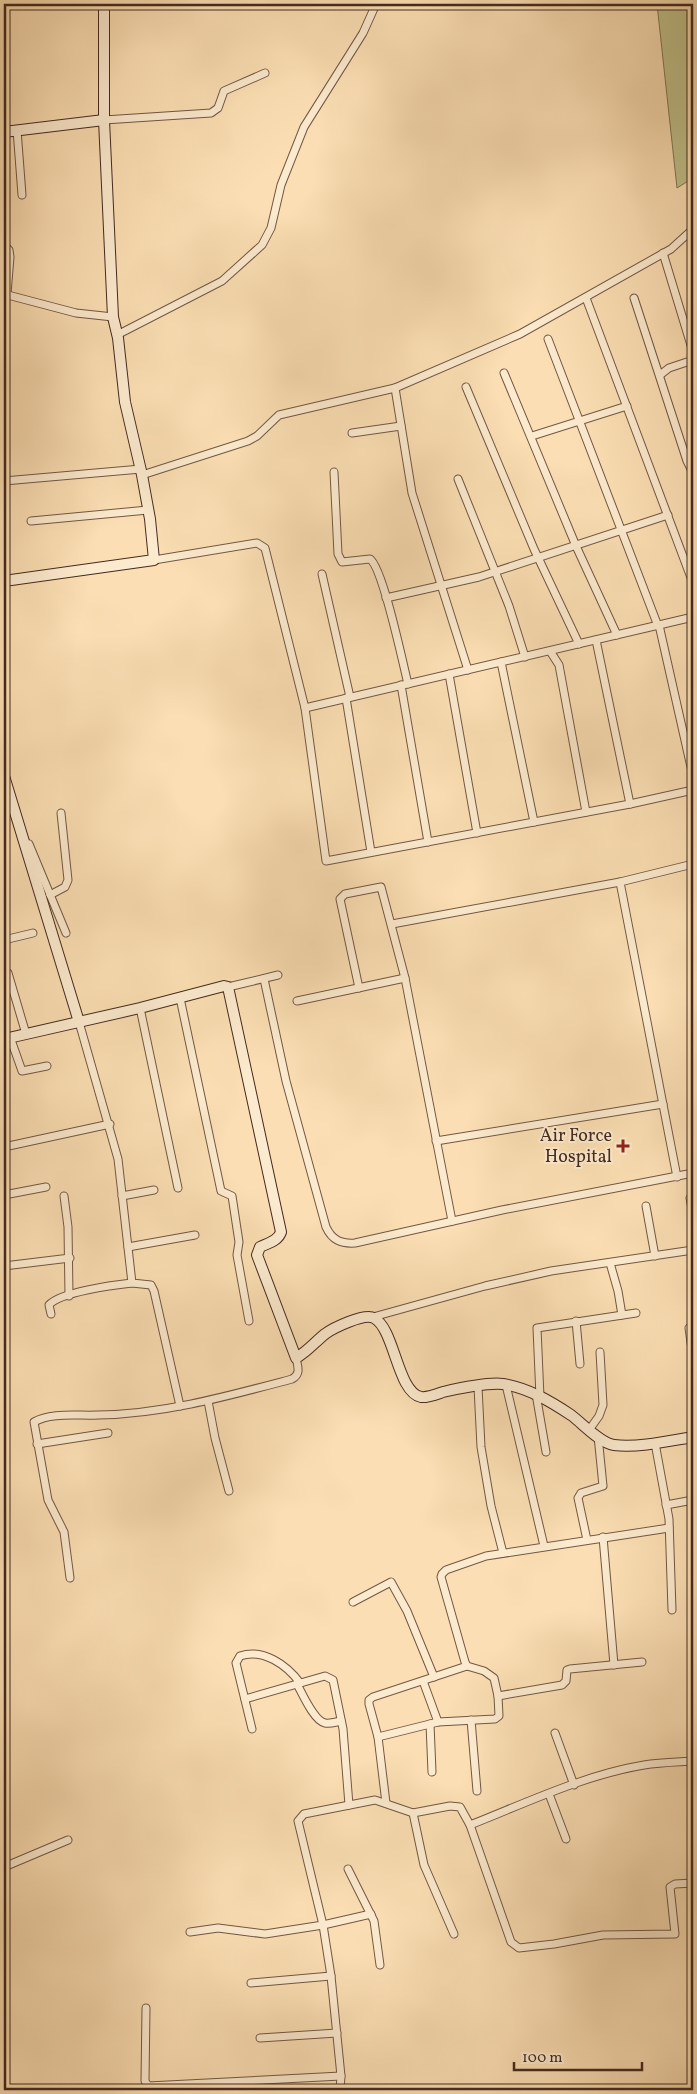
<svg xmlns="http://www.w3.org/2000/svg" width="697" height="2094" font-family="Vollkorn,serif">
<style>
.green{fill:#c0c18b;stroke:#827655}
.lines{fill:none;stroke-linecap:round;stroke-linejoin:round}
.street-casing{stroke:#725744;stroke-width:9}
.secondary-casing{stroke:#442a1f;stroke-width:12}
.street{stroke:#fceace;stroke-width:7}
.secondary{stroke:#fceace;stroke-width:10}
.poi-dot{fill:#8f2418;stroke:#fceace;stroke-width:2}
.labels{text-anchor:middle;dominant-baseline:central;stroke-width:4;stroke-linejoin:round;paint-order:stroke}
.poi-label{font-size:18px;fill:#442a1f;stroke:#fceace;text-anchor:end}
</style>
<rect width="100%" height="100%" fill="#fbdeb3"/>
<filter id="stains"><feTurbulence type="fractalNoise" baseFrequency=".004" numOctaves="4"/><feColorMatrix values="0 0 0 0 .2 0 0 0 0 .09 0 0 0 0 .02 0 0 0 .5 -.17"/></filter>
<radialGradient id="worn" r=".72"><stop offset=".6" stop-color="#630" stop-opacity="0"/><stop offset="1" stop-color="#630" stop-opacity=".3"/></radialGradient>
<polygon class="green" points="657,4 693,4 693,178 677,188"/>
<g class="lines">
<defs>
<g id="street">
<polyline points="104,120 211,113 218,108 224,91 265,73"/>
<polyline points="17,130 22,195"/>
<polyline points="4,245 9,250 10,257 7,294"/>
<polyline points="663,253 693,352"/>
<polyline points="4,294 76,313 113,317"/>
<polyline points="586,298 693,583"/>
<polyline points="634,298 687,461 693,473"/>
<polyline points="117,335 222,281 262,245 271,228 281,185 304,127 363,33 376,4"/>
<polyline points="548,339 658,626"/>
<polyline points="504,373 576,546 617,635"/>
<polyline points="660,375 669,368 693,360"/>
<polyline points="466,387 534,549 579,644"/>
<polyline points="395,388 412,493 468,670"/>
<polyline points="352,433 401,426"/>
<polyline points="532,436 627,406"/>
<path d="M334,472L338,554L342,562L370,559C383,568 403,664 408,684"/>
<polyline points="142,475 248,441 257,436 279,415 395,388 520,334 671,249 693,229"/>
<polyline points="458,479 509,606 525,657"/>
<polyline points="4,481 141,469"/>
<polyline points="31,521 148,510"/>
<polyline points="154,560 257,543 265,548 305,708 326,861 630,804 693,790"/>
<polyline points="322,574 350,697"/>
<polyline points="386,598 479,577 668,515"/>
<polyline points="659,625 693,776"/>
<polyline points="596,640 630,804"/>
<polyline points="550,651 559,665 586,812"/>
<polyline points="501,662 534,822"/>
<polyline points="449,674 477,833"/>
<polyline points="401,685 428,842"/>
<polyline points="346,698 371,852"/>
<polyline points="305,708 693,617"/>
<polyline points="29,844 66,933"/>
<polyline points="620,882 677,1177"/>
<polyline points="50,895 65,887 68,880 61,813"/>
<polyline points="392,924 620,882 693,864"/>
<polyline points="4,940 33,933"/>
<polyline points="8,973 26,1034"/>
<path d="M264,979L286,1081L326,1227C332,1240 341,1244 355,1243L502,1210L693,1173"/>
<polyline points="228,987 278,975"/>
<polyline points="359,988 340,899 345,894 381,887 405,978 452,1221"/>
<polyline points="180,998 221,1191 232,1196 239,1242 237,1255 249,1321"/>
<polyline points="297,1001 405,978"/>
<polyline points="140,1008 178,1188"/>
<polyline points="79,1022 118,1159 132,1283 151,1285 154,1291 180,1406"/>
<polyline points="10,1037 22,1071 47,1066"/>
<polyline points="436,1141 663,1104"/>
<polyline points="4,1147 110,1124"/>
<polyline points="4,1195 46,1187"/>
<polyline points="64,1196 68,1227 69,1296"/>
<polyline points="122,1196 154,1190"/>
<polyline points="690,1198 693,1215"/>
<polyline points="646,1206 655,1256"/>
<polyline points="128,1247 195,1235"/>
<polyline points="610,1263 618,1291 622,1315"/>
<polyline points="4,1266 70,1258"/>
<path d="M51,1314L49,1305C60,1292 114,1285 132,1283"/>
<polyline points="373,1317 485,1286 551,1271 693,1250"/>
<polyline points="576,1321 580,1364"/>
<polyline points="689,1328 693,1357"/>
<polyline points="506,1385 544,1546"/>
<polyline points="478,1387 481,1447 491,1506 503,1553"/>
<polyline points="536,1394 546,1452"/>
<polyline points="540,1397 537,1328 636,1313"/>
<polyline points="208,1401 215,1438 229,1491"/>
<polyline points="589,1430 599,1416 603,1405 600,1352"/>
<polyline points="655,1443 669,1519 672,1610"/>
<polyline points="37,1444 108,1433"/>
<polyline points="666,1505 693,1500"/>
<polyline points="603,1537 614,1665"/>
<polyline points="587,1540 578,1498 581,1493 603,1486 598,1436"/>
<path d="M70,1578L64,1532L48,1500L34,1422C51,1412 78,1416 98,1415C164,1414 228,1396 292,1379C301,1374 298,1367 296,1358"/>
<polyline points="353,1602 391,1582 407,1611 434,1677"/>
<polyline points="423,1681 438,1722"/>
<path d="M297,1684C302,1693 314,1721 325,1723C330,1724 336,1722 341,1721"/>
<polyline points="498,1696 562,1685 566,1681 567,1670 570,1669 642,1662"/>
<polyline points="245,1699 325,1676 333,1680 343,1729 349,1805"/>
<polyline points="471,1720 477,1791"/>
<polyline points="430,1724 432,1772"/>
<path d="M252,1729L236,1663L240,1656C263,1648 287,1665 300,1683"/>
<polyline points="555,1733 574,1785"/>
<polyline points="378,1737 438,1722 495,1719 499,1716 498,1696 494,1678 484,1671 467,1666 465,1662 441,1577 442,1574 446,1570 486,1556 669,1528"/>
<polyline points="549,1794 566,1839"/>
<polyline points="386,1803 378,1737 369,1704 369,1700 373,1697 467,1666"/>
<polyline points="413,1813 424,1865 454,1934"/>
<path d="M470,1825C526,1803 584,1775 644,1765C660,1762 677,1762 693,1761"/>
<polyline points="4,1867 68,1840"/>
<polyline points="348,1869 374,1921 380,1965"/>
<polyline points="190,1932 218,1928 265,1934 323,1925 371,1914"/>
<polyline points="251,1983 331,1976"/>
<polyline points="146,2008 145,2081 148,2086 341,2076"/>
<polyline points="260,2038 337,2033"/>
<polyline points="340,2090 341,2076 331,1976 323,1925 298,1821 304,1814 375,1800 413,1813 450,1806 460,1807 470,1825 511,1942 519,1948 554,1944 603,1935 675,1934 670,1887 675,1884 693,1883"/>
</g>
<g id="secondary">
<polyline points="4,132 104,120"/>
<polyline points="4,581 154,560 150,519 142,475 125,402 118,338 113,317 104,120 104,4"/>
<polyline points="4,776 79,1022"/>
<path d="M4,1039L140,1008L224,986L228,987L281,1232C278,1241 268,1243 260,1247L257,1255L296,1358C307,1352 315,1342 325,1334C333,1328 364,1313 374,1318C395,1329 397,1392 421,1397C427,1398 437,1394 443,1392C456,1389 490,1382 503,1384C528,1388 550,1401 571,1415C582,1423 600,1443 614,1445C638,1448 669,1441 693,1437"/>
</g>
</defs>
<use href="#street" class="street-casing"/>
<use href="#secondary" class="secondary-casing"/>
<use href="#street" class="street"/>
<use href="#secondary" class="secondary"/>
</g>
<path class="poi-dot" d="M620.5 1138.5h5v5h5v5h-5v5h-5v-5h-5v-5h5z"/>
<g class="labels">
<g class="poi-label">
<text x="612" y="1136">Air Force<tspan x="612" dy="21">Hospital</tspan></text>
</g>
</g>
<rect width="697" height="2094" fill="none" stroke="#fbdeb3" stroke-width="20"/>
<rect x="5" y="5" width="687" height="2084" fill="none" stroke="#442a1f" stroke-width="2.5"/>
<rect x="10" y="10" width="677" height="2074" fill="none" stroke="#442a1f"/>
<path d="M514 2062v8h128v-8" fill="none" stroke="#442a1f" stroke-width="2.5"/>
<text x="522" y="2062" font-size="15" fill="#442a1f" stroke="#fceace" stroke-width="4" paint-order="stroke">100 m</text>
<rect width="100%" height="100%" filter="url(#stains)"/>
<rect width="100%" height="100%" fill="url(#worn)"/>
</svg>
